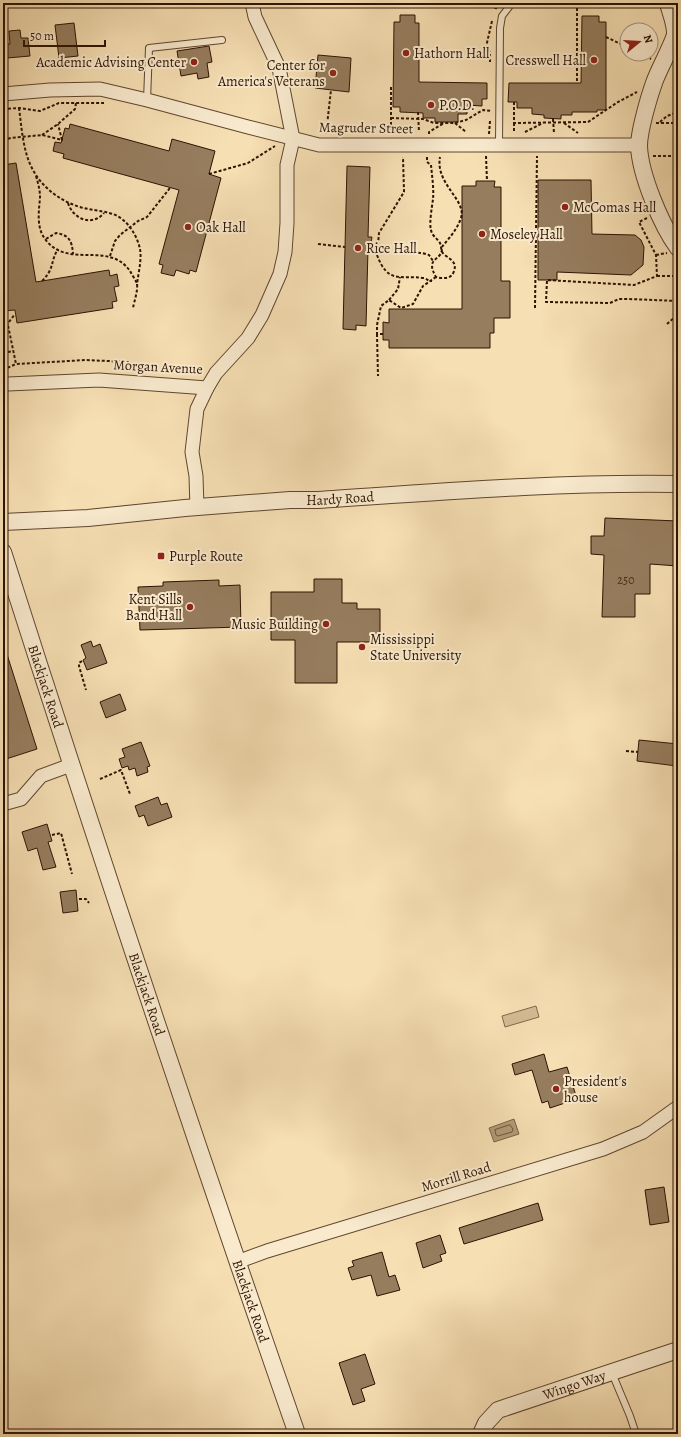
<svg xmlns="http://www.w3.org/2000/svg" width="681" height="1437" font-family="Alegreya,serif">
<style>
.green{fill:#d4bc95;stroke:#80684b}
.water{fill:#b29a76;stroke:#7d6447}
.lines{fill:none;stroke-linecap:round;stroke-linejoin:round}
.shore{stroke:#70563c;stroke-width:1}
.building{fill:#967d5e;stroke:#2d1301}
.service-casing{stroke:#5f462e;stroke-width:8}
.minor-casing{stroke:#5f462e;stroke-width:15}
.tertiary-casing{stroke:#5f462e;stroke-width:18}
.path{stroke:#2d1301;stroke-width:2;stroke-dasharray:3 2;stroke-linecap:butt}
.service{stroke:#f9eace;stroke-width:6}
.minor{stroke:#f9eace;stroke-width:13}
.tertiary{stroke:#f9eace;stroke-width:16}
.poi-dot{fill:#8f2418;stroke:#f9eace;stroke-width:1.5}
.labels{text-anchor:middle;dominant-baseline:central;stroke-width:4;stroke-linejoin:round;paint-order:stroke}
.number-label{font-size:12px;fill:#472e18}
.poi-label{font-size:14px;fill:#2d1301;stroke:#f9eace;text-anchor:start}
.street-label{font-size:14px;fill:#2d1301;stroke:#f9eace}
</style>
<rect width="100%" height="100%" fill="#f6dfb3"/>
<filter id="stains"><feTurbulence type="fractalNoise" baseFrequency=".005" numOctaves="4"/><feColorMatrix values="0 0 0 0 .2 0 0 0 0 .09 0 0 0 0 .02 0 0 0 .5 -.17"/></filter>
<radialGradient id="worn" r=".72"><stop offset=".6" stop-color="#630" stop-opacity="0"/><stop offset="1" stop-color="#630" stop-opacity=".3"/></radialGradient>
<polygon class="green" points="536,1006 539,1017 505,1027 502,1016"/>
<polygon class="water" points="514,1119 519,1134 494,1142 489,1128"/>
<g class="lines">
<polygon class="shore" points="510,1125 513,1129 512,1132 498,1136 496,1135 495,1130"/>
</g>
<g class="building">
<polygon points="400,15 415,15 415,23 419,23 419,82 487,83 487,99 482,99 482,106 467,105 467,114 458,114 458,122 435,122 435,118 423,118 423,113 400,112 400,107 393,107 394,22 400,22"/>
<polygon points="582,16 599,16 599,22 606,22 606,110 597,110 597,112 572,112 572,115 561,115 561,119 544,118 544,115 532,114 532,108 517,108 517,102 508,102 509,83 581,83"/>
<polygon points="74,23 78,56 59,58 55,25"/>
<polygon points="20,30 21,38 28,38 30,56 7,58 6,44 10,44 9,31"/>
<polygon points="209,46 212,62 207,63 209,77 198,79 197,73 181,76 177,51"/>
<polygon points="318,55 351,58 349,92 315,88"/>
<polygon points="70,124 169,151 172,139 215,151 209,174 221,178 196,272 190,270 189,274 176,270 174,276 161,273 163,265 159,264 179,190 63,158 64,154 53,151 55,142 61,143 65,128 69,129"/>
<polygon points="16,163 36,282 109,270 110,276 117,274 119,286 114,287 117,301 112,302 113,308 17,323 15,310 3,311 3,165"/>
<polygon points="347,166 370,167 368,237 372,237 370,249 368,249 366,326 356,325 356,330 343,329"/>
<polygon points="538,180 591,180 592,234 635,235 641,240 644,247 643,265 631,275 557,272 557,280 538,280"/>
<polygon points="476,181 495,181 494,187 501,187 501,281 510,281 510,318 494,318 494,333 490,333 490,348 389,348 389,340 383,340 383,322 389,323 389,309 462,309 462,186 476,186"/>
<polygon points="605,518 678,521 678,566 650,564 650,594 635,594 635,617 602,617 604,555 591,554 591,536 604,536"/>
<polygon points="314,579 342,579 342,603 357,603 357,609 380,609 380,642 337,642 337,683 295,683 295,640 271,640 271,592 314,592"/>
<polygon points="219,580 219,586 240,585 241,627 140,630 138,587 163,586 163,582"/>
<polygon points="91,641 93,647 100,644 107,663 87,670 83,660 86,658 81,645"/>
<polygon points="5,648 37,749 3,760 3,649"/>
<polygon points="120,694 126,710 106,718 100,702"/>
<polygon points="639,740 678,744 677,766 637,761"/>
<polygon points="141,742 150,766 147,767 148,772 137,776 135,768 129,770 128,766 122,768 119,759 125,757 122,749"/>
<polygon points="158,797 161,805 167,803 172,817 148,826 144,815 139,817 135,806"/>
<polygon points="47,824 52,841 48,842 56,867 43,870 37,848 28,851 22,832"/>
<polygon points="76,890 78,911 63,913 60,892"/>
<polygon points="544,1054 549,1072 567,1067 577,1099 550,1108 548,1101 542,1103 532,1070 515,1075 512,1064"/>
<polygon points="664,1187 669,1222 650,1225 645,1190"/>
<polygon points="538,1203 543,1220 464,1244 459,1228"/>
<polygon points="440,1235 446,1253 440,1255 442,1261 423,1268 416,1243"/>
<polygon points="382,1252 389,1277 395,1275 400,1290 377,1296 371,1275 352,1280 348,1268 354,1266 352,1261"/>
<polygon points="365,1354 375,1384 361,1389 365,1401 353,1405 339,1363"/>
</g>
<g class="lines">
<defs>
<g id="service">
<polyline points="147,100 149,48 222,40"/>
<polyline points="499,144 500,28 502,16 509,7 509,3"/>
<polyline points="612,1373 630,1416 636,1434"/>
</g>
<g id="minor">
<polyline points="3,94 50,90 100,89 147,100 248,127 319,145 639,145"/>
<polyline points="3,383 8,384 99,380 207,388 216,373 248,338 262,315 280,274 285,252 287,223 287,165 293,139 279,68 255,17 252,3"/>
<polyline points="197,508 196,476 192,452 197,409 207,388"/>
<polyline points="3,804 21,799 41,776 71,765"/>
<polyline points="237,1262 267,1251 603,1149 643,1132 678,1107"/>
</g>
<g id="tertiary">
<path d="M668,3C670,12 675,23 675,33C675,40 657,73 654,83C649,97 639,131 639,146C640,174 661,225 678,248"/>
<path id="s1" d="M3,522L88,518L185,508L290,500H318C438,492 558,482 678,484"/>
<path id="s2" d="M3,552C97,847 195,1141 297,1434"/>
<path id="s3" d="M481,1434L486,1423L498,1410L678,1350"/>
</g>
</defs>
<use href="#service" class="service-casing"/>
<use href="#minor" class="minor-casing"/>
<use href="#tertiary" class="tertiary-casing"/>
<g class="path">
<polyline points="480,3 496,8 495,11"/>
<polyline points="577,3 577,83"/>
<polyline points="606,37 627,47"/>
<polyline points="641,54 651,59"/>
<polyline points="490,62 490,52 486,47 492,21"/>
<polyline points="391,87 391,132 393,132"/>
<polyline points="514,102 514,123 588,122 618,102 637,92"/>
<path d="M19,108C22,130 23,156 36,175C45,189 59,199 74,205C87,210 100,210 113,214C127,219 137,235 140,249C142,260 138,274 137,285"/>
<polyline points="3,109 19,108 40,111 59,103 104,103"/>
<polyline points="418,112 419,132"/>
<polyline points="391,118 423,119 434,123 455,123 466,120 483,110 492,111"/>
<polyline points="553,119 554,133"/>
<polyline points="660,122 667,116 678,112"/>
<polyline points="455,123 466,132"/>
<polyline points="514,123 514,132"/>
<polyline points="564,123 578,133"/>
<polyline points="656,123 678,123"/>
<polyline points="525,132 543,123"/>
<polyline points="326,134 331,90"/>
<polyline points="429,134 429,132 444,123"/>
<polyline points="489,134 490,121"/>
<polyline points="42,135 58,124 75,109 76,103"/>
<polyline points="3,140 11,138 42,135 62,140 58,124"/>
<polyline points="486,156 487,181"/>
<polyline points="653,156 678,156"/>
<path d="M427,157V162L431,165C432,176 434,189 433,199C432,207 429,223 431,230C432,236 437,238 440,243C441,245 441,249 442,252C446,258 458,260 454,271C452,279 443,279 436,277C424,256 443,262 442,247C449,238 457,230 461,218C467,200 435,184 440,157"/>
<polyline points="209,174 248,163 275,146"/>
<path d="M36,176C38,183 40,190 40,197C39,211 36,227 45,239C68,270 108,240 130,271C132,275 136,280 137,284C138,291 134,302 133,308"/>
<path d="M68,203C73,219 92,227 104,213"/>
<polyline points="647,218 639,222 656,255 657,276 634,285 547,280 546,302 610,303 619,299 629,299 678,301"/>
<path d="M46,239L56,233C70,235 72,242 73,254"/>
<polyline points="318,244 345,247"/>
<polyline points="378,251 422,253 429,255 433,261"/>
<polyline points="377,255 379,233 404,192 403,157"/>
<path d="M377,255C388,284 399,275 424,278C427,279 428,281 432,281"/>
<polyline points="656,255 667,253"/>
<polyline points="110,256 115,241 120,235 138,221 147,217 170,188"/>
<polyline points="657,276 678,276"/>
<path d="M42,281C55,268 50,262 58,249"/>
<polyline points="389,300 398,289 400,277"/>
<polyline points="535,308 537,156"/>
<polyline points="5,311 16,364 86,360 129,362"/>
<polyline points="667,324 678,314"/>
<polyline points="3,330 15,314"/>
<polyline points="377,334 378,376"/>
<polyline points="383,334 377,334 377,325 381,306 389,300 401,308 413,304 423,286 436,277"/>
<polyline points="3,353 13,351"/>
<polyline points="3,366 7,368 16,364"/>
<polyline points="82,661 79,663 79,666 86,690"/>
<polyline points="626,751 638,752"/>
<polyline points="100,779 121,770 130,794"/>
<polyline points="52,835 61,833 72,874"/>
<polyline points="79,899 86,899 89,903"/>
</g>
<use href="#service" class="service"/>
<use href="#minor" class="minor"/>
<use href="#tertiary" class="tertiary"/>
</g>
<g class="poi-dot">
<circle cx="406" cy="53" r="4"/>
<circle cx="594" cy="60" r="4"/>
<circle cx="194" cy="62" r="4"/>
<circle cx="333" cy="73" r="4"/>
<circle cx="431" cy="105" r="4"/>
<circle cx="565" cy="207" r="4"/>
<circle cx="188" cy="227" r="4"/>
<circle cx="482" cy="234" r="4"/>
<circle cx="358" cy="248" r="4"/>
<rect x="157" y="552" width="8" height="8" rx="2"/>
<circle cx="190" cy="607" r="4"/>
<circle cx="326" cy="624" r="4"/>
<circle cx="362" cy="647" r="4"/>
<circle cx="556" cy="1089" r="4"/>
</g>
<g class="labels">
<g class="number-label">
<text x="626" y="580">250</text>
</g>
<g class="poi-label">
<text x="414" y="53">Hathorn Hall</text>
<text x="586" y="60" text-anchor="end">Cresswell Hall</text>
<text x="186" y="62" text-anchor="end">Academic Advising Center</text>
<text x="325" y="65" text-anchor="end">Center for<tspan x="325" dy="16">America's Veterans</tspan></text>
<text x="439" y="105">P.O.D.</text>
<text x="573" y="207">McComas Hall</text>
<text x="196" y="227">Oak Hall</text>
<text x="490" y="234">Moseley Hall</text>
<text x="366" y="248">Rice Hall</text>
<text x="169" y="556">Purple Route</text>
<text x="182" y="599" text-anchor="end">Kent Sills<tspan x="182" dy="16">Band Hall</tspan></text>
<text x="318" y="624" text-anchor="end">Music Building</text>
<text x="370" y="639">Mississippi<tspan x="370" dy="16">State University</tspan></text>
<text x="564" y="1081">President's<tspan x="564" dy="16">house</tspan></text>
</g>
<g class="street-label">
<text transform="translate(366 128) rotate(1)">Magruder Street</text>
<text transform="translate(158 367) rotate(3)">Morgan Avenue</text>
<text stroke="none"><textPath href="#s1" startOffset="338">Hardy Road</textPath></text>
<text stroke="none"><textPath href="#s2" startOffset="141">Blackjack Road</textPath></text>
<text stroke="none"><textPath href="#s2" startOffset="465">Blackjack Road</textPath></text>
<text transform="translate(456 1177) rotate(-17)">Morrill Road</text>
<text stroke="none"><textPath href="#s2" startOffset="789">Blackjack Road</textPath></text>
<text stroke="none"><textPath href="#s3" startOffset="110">Wingo Way</textPath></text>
</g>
</g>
<rect width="681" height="1437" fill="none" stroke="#f6dfb3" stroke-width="16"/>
<rect x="4" y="4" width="673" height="1429" fill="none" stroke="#2d1301" stroke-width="2"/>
<rect x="8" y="8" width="665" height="1421" fill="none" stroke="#2d1301"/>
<g transform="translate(639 42) rotate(72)"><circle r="19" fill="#f9eace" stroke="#a7947c"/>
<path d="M0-3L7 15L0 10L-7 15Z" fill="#8f2418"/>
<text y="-6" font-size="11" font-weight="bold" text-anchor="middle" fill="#2d1301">N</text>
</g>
<path d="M24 40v6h81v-6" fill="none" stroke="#2d1301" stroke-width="2"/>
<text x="30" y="40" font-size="12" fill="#2d1301" stroke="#f9eace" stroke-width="3" paint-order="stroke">50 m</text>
<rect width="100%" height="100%" filter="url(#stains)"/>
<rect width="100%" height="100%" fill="url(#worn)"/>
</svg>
